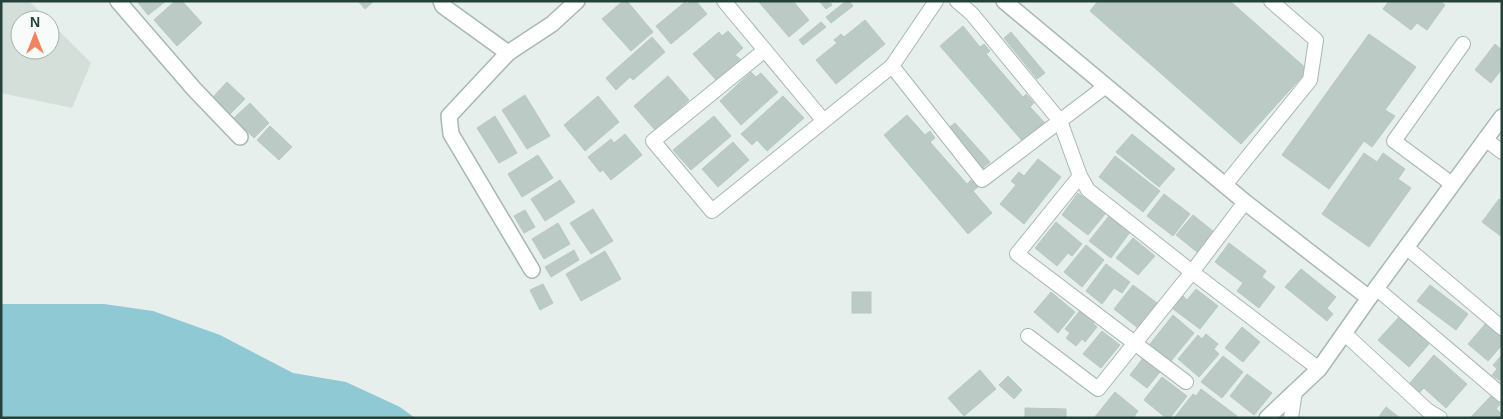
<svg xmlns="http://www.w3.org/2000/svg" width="1503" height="419" font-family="Arial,sans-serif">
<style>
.built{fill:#d4dfda}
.water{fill:#8ec9d4}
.building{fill:#bbcac4;stroke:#b8c9c2}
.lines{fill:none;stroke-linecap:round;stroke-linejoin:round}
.service-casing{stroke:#a8b8b2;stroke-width:16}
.minor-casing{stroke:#a8b8b2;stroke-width:18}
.service{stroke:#fff;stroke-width:14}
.minor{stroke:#fff;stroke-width:15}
</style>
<rect width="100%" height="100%" fill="#e6efeb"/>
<polygon class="built" points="1,1 29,1 48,20 20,20 20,50 50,50 50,22 91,63 72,108 1,93"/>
<polygon class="water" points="1,304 104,304 153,311 220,335 293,373 346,382 400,407 415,418 1,418"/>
<g class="building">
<polygon points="137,1 166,1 148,15"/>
<polygon points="175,1 182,1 202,23 177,46 154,20"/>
<polygon points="358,1 374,1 365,9"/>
<polygon points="623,1 627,1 653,32 631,51 602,19"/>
<polygon points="690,1 696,1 707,14 671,44 656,26 685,2 687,4"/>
<polygon points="758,1 793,1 809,20 789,37"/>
<polygon points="819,1 829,1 832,5 826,9"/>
<polygon points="846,1 849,1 853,6 831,23 826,17"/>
<polygon points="1098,1 1230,1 1308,70 1241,144 1090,11"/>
<polygon points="1389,1 1440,1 1445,5 1427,30 1417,23 1411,30 1383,9"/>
<polygon points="865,20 885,44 836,84 816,60 837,43 834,40 841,34 844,37"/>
<polygon points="821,22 826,27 803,45 799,40"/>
<polygon points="963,26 980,47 984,44 990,51 986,54 1023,97 1026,94 1034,103 1030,107 1046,124 1024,143 940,46"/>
<polygon points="728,31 743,48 735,55 741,60 717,81 693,54 719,32 722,36"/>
<polygon points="1011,32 1045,73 1037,79 1004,38"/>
<polygon points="1369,34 1416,67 1385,110 1395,116 1372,147 1364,141 1329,189 1282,155"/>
<polygon points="652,37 665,52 633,80 630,77 616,90 606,78"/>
<polygon points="1495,44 1502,50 1502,69 1491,83 1475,70"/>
<polygon points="751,72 756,77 761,73 778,92 741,125 720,101"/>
<polygon points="668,76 689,100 655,130 634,106"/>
<polygon points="227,82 245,99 230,114 213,97"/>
<polygon points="525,95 550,136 527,149 502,110"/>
<polygon points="598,96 619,122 585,151 564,125"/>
<polygon points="783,96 804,118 767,151 757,140 752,145 741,134"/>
<polygon points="250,103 269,123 254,138 234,118"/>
<polygon points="907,115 925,135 930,131 935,138 930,142 967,184 971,180 978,187 973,191 992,213 968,234 884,135"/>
<polygon points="495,116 517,153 499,163 477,128"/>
<polygon points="714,116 731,136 691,170 673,150"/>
<polygon points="955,123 990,162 983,168 948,128"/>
<polygon points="270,126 292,147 279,160 257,140"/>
<polygon points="625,134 642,155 611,180 603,170 600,172 588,157 611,139 614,143"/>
<polygon points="1132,134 1175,169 1159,187 1116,152"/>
<polygon points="733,142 749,160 718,187 702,169"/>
<polygon points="1364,153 1377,162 1383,153 1405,169 1398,179 1411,188 1369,247 1322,214"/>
<polygon points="538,155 553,178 522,197 508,174"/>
<polygon points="1115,156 1160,191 1143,212 1099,177"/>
<polygon points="1038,159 1061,177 1024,224 1000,204 1016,185 1011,181 1019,172 1024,176"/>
<polygon points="560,180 575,202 545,221 531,199"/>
<polygon points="1078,193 1105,214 1088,235 1062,215"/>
<polygon points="1164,194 1190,214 1173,236 1147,216"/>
<polygon points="1499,199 1502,201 1502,237 1482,222"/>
<polygon points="593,209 613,241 591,254 570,223"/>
<polygon points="525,210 535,227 524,233 514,216"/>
<polygon points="1193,215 1214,232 1197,252 1176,235"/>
<polygon points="1109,216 1130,232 1111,258 1089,241"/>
<polygon points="1056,222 1082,244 1072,256 1068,253 1057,266 1035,248"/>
<polygon points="558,223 570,244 544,259 532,239"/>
<polygon points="1133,238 1155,256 1138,275 1116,258"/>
<polygon points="1229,243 1266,271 1262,277 1275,287 1259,308 1237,291 1243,283 1215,262"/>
<polygon points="1086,245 1104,260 1082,287 1064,272"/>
<polygon points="574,250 579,260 551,277 545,267"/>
<polygon points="605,251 621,279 581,301 566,274"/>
<polygon points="1106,264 1130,282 1122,293 1114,288 1102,304 1086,291"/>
<polygon points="1301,269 1336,297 1327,308 1333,314 1327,321 1285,287"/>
<polygon points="543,284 553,303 540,310 530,290"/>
<polygon points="1133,285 1157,303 1138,328 1114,309"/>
<polygon points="1430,285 1468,314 1456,330 1417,301"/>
<polygon points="1196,289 1218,306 1200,329 1173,309 1183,296 1187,300"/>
<rect x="852" y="292" width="19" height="21"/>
<polygon points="1051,292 1075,312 1058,333 1034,312"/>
<polygon points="1082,308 1096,319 1093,323 1097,327 1085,342 1082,339 1076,346 1066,338 1070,333 1065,329"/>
<polygon points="1173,315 1194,333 1171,361 1150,344"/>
<polygon points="1399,317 1429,344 1409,367 1378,340"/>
<polygon points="1487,322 1502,335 1502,345 1488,361 1468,344"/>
<polygon points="1242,327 1260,342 1243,362 1225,348"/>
<polygon points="1102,331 1120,345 1101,368 1083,354"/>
<polygon points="1206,334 1218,344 1214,349 1219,354 1199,377 1178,359 1198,335 1202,339"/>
<polygon points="1434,355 1467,384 1446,408 1424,388 1419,393 1409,384"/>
<polygon points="1502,355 1502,382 1492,375 1497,369 1493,365"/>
<polygon points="1223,356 1243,372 1222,398 1201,382"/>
<polygon points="1143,358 1160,372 1147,388 1130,375"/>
<polygon points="980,370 996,389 964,416 948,398"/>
<polygon points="1247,374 1272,393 1254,415 1230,396"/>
<polygon points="1008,376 1022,390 1014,399 999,385"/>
<polygon points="1162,377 1187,396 1170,418 1166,418 1144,400"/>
<polygon points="1201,389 1237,416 1236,418 1174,418 1193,394 1196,396"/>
<polygon points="1115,392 1138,411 1133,418 1094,418"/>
<polygon points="1491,396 1500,404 1496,409 1502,414 1502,418 1472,418 1471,417"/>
<polygon points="1386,407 1400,418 1378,418"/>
<polygon points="1025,408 1066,409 1066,418 1025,418"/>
</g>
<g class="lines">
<defs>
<g id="service">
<polyline points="724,1 823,120"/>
<polyline points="957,1 972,14 1060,121 1080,176 1088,190 1192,272 1319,369"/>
<polyline points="765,50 653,141 712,211 892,66 936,1"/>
<polyline points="892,66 982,180 1106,86"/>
<polyline points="1485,139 1502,152"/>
<polyline points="1080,176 1017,254 1186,382"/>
<polyline points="1452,184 1394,141 1463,44"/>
<polyline points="1225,185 1310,80 1316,40 1271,1"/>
<polyline points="1406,247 1502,328"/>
<polyline points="1376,288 1502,395"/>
<polyline points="1344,333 1427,410 1440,418"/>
<polyline points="1028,336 1098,389 1192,272 1245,202"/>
<polyline points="1291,418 1295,391"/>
</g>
<g id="minor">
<polyline points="118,1 194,89 240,137"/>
<polyline points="441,1 443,6 508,53 552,24 577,1"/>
<polyline points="1004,1 1245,202 1369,298"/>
<polyline points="508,53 449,116 451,134 532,270"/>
<polyline points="1267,418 1319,369 1369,298 1502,117"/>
</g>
</defs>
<use href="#service" class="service-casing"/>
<use href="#minor" class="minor-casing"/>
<use href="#service" class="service"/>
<use href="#minor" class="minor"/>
</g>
<rect width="1503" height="419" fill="none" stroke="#24423a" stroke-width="5"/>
<g transform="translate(35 35)"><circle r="24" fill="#f7fbf9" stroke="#a3b1ad"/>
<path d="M0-4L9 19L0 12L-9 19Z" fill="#f4845f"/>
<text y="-8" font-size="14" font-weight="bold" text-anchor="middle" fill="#24423a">N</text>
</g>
</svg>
